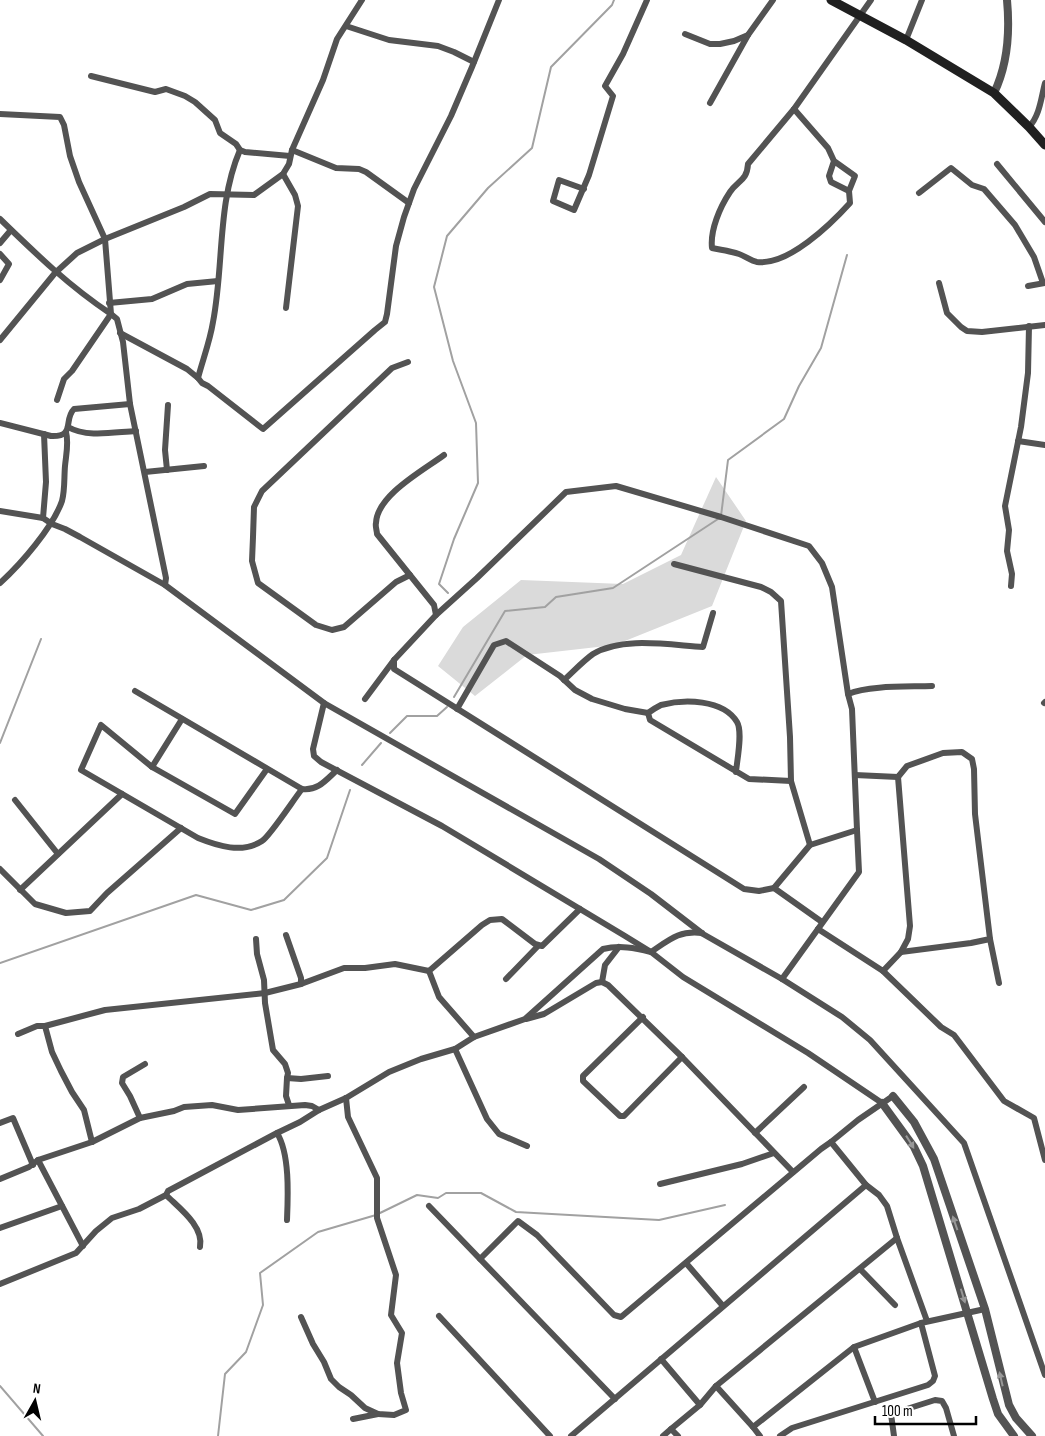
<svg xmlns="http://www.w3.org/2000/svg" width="1045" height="1436" font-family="'Sofia Sans Condensed',sans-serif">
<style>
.green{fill:#dadada}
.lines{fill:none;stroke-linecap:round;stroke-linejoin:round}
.stream{stroke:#a1a1a1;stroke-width:2}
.minor{stroke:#535353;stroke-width:6}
.tertiary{stroke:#535353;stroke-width:8}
.secondary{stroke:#202020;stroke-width:9}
.oneway{fill:#989898}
</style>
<rect width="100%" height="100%" fill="#fff"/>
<polygon class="green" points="716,477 746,521 712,606 615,645 527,655 475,696 438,666 463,627 521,580 623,584 681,555"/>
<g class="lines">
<g class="stream">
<polyline points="721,516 728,460 784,419 799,386 821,348 847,255"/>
<polyline points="448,593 439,584 454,539 478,483 476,423 453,361 434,287 447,236 488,188 532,148 551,67 612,5 614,0"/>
<polyline points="454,697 505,611 545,607 556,597 613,588 718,519"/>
<polyline points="390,733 407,716 437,716 447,707"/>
<polyline points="0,743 41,639"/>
<polyline points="362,765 381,743"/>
<polyline points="0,963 196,895 251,910 284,900 327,858 350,790"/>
<polyline points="380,1213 417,1195 438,1198 446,1193 481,1193 516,1212 659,1220 725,1205"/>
<polyline points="0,1386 43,1436"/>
<polyline points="218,1436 225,1374 246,1352 263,1305 260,1273 318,1232 376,1215"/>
</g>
<g class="minor">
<polyline points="346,26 389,40 438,46 454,52 474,62"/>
<polyline points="685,34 710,44 720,44 734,41 748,35 773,0"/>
<polyline points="906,40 922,0"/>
<polyline points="91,76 155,92 166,89 185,96 195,102 215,120 220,133 236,144 240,150 245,152 290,156"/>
<polyline points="710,103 748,35"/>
<polyline points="794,109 828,148 834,161 829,176 831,182 849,191 855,176 834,161"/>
<polyline points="0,114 60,117 64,125 70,156 79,182 105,239 111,314 117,319 123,342 130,404 166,578 165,585"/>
<path d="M1029,127C1040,115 1041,98 1045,83"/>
<polyline points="292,150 336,168 359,169 366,172 409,203"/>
<polyline points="997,164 1045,222"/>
<polyline points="283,174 295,195 298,206 286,308"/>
<polyline points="584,189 559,180 553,201 574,210 589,175 613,96 605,86 623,54 647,0"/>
<path d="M849,191L850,203C831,224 788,266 757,262C751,261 745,256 739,254C730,251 721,250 712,248C710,230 720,207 730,192C738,180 747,181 748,164L794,109L871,0"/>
<polyline points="919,193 951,168 972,185 984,189 1015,225 1034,257 1043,283"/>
<path d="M0,219C36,254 69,286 111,314L72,371L64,379L57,400"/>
<polyline points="0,243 11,230"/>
<polyline points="0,254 9,264 0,280"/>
<polyline points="939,283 947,313 961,327 967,331 982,332 1045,325"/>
<polyline points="1028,286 1045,283"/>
<polyline points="109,303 152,299 187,284 218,281"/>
<polyline points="120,333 187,369 198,378 202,383 208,386 263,429 375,330 385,322 387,314 396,246 404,217 414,189 451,116 472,67 499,0"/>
<polyline points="0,340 55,273 77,253 105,239 184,207 210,194 254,195 283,174 289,164 292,150 323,80 337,39 362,0"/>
<polyline points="408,362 392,368 262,491 254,507 253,537 252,561 258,583 316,625 332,630 344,627 396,582 410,575"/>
<path d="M198,378C203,359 210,341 213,322C224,266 217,203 240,150"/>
<path d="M0,423L51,436C76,437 63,420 74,409L130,404"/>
<path d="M68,427C87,438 115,432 136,431"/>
<polyline points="44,434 46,482 43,518 52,524 65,529 80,537 165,585 324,703 599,859 651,894 703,934 782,979 842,1017 870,1040 964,1143 1045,1375"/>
<polyline points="1018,441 1045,445"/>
<path d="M444,455C424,470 377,495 376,523C375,526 377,531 377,534L434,605L436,615L394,660V669L744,889L759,891L774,888"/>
<polyline points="167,470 165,450 168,405"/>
<polyline points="145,472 204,466"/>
<polyline points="0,511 43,518"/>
<polyline points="674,564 761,587 771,592 781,601 790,737 791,781 810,845"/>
<path d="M0,583C21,564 53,527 62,501C65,490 64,477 65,466C66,455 69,443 66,432"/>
<polyline points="1011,586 1012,574 1007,551 1009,530 1005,506 1021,427 1028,373 1029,326"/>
<polyline points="436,615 477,578 566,492 616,486 721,517 809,546 822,563 832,587 848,694"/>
<path d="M564,680C573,672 583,661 593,654C622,636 670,645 703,647L713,613"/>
<path d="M135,691L302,789C318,791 326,780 337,770"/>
<polyline points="365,699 394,660"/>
<polyline points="324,703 313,749 314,756 321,762 442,826 625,936 651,952 683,977 808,1053 882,1103"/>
<polyline points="1044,703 1045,702"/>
<polyline points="457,709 494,645 506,641 560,676 575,690 592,699 625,709 648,713"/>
<polyline points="152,767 182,719"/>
<path d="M267,769L235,814L152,767L101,725L81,770L198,838C218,846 242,854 262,841C270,836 294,799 302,789"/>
<path d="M736,772C737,760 743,732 737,722C723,699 684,699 661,705C657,707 652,710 648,713L650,720L749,779L791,781"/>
<polyline points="898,777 910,926 908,939 901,952"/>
<polyline points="15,800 58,854"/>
<polyline points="0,869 35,904 66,913 90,911 107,893 181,828"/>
<polyline points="20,890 122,794"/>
<path d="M822,922L774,888L810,845L857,830L852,709L848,694C870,685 908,687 932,686"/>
<polyline points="818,929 883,971 901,952 971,943 990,939 975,814 974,769 972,759 962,752 943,753 907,766 898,777 855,775"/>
<polyline points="286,935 301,978 301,984"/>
<polyline points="256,939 257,954 264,980 265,1003 273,1050 285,1064 288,1073 287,1078 286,1096 289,1105"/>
<polyline points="990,939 999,983"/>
<polyline points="883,971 941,1027 954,1035 1004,1101 1034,1118 1045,1160"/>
<polyline points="506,979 538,946"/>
<polyline points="782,979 859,872 857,830"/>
<polyline points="602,982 605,965 619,947"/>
<polyline points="643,1017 583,1076 583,1081 620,1116 624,1116 682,1057"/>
<polyline points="526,1019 544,1014 596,983 602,982 608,985 682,1057 793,1172"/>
<polyline points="45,1026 52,1052 61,1071 72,1092 84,1110 92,1142"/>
<polyline points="18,1034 37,1026 45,1026 105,1010 265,993 301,984 344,968 365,968 395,964 429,971"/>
<polyline points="474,1037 439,997 429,971 482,925 490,920 502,919 535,944 542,946 580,909"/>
<polyline points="455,1049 487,1119 499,1134 527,1146"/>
<polyline points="287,1078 301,1079 328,1076"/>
<polyline points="140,1118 130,1096 122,1083 123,1077 145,1064"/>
<polyline points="0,1123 13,1118 33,1165"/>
<path d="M277,1133C290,1154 288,1196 287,1220"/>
<polyline points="755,1133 804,1087"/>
<polyline points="831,1142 858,1120 893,1096"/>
<polyline points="38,1160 83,1246"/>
<polyline points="0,1179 29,1167 38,1160 92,1142 140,1118 174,1111 184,1107 212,1105 238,1110 305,1105 312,1106 319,1110"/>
<polyline points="660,1184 742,1164 774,1153"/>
<path d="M166,1195C179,1208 204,1226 200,1247"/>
<polyline points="429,1206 615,1399"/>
<polyline points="0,1228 62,1206"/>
<polyline points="480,1259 518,1221 537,1235 614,1315 621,1317 821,1149 831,1142 866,1185 879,1195 887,1206 897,1238"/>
<polyline points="686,1263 723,1306"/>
<polyline points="860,1269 895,1305"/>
<path d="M0,1284L76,1253L96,1231L112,1218L139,1209L166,1195L168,1191L277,1133L300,1122L319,1110L346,1098L389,1072L421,1059L455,1049L474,1037L525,1019L603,949C620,945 635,948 651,952C669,940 679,930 702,933"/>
<polyline points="439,1316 550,1436"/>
<polyline points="301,1317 313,1344 324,1362 331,1379 339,1387 351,1395 365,1408 378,1414 394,1415 406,1410 401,1393 397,1363 402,1333 391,1315 396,1275 377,1218 377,1178 348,1117 346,1098"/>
<polyline points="854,1347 875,1402"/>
<polyline points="661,1359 700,1405"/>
<polyline points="716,1386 753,1427 854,1347 921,1323"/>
<polyline points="353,1419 378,1414"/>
<polyline points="753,1427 760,1436"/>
<polyline points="671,1429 700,1405 716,1386 897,1238 927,1321"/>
<polyline points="571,1436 866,1185"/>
<polyline points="663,1436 671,1429 678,1436"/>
<polyline points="780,1436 792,1428 928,1385 933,1381 935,1376 921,1323 985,1309"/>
<polyline points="894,1436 891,1414 935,1400 942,1401 946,1408 954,1436"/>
</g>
<g class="tertiary">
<path d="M994,93C1008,64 1010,32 1007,0"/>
<polyline points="893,1096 914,1122 934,1159 985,1309 1009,1405 1016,1418 1032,1436"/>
<polyline points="882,1103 914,1147 923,1166 993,1399 998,1414 1014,1436"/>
</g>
<polyline class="secondary" points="831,0 906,40 994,93 1029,127 1045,145"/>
</g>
<defs><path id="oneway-solid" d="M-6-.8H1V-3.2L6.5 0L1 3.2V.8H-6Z" transform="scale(1.25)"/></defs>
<g class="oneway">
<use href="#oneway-solid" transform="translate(910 1142) rotate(58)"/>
<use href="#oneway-solid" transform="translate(955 1223) rotate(-109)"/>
<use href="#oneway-solid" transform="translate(963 1296) rotate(73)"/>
<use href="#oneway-solid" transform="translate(1001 1379) rotate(-103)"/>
</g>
<g transform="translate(35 1401) rotate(8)" stroke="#ffffff" stroke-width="4" paint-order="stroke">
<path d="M0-4L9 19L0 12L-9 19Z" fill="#000000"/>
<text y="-8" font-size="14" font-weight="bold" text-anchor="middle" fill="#000000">N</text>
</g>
<path d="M875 1416v8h101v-8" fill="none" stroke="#000000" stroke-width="2.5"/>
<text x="882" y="1416" font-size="15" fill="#000000" stroke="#ffffff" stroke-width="4" paint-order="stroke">100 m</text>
</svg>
